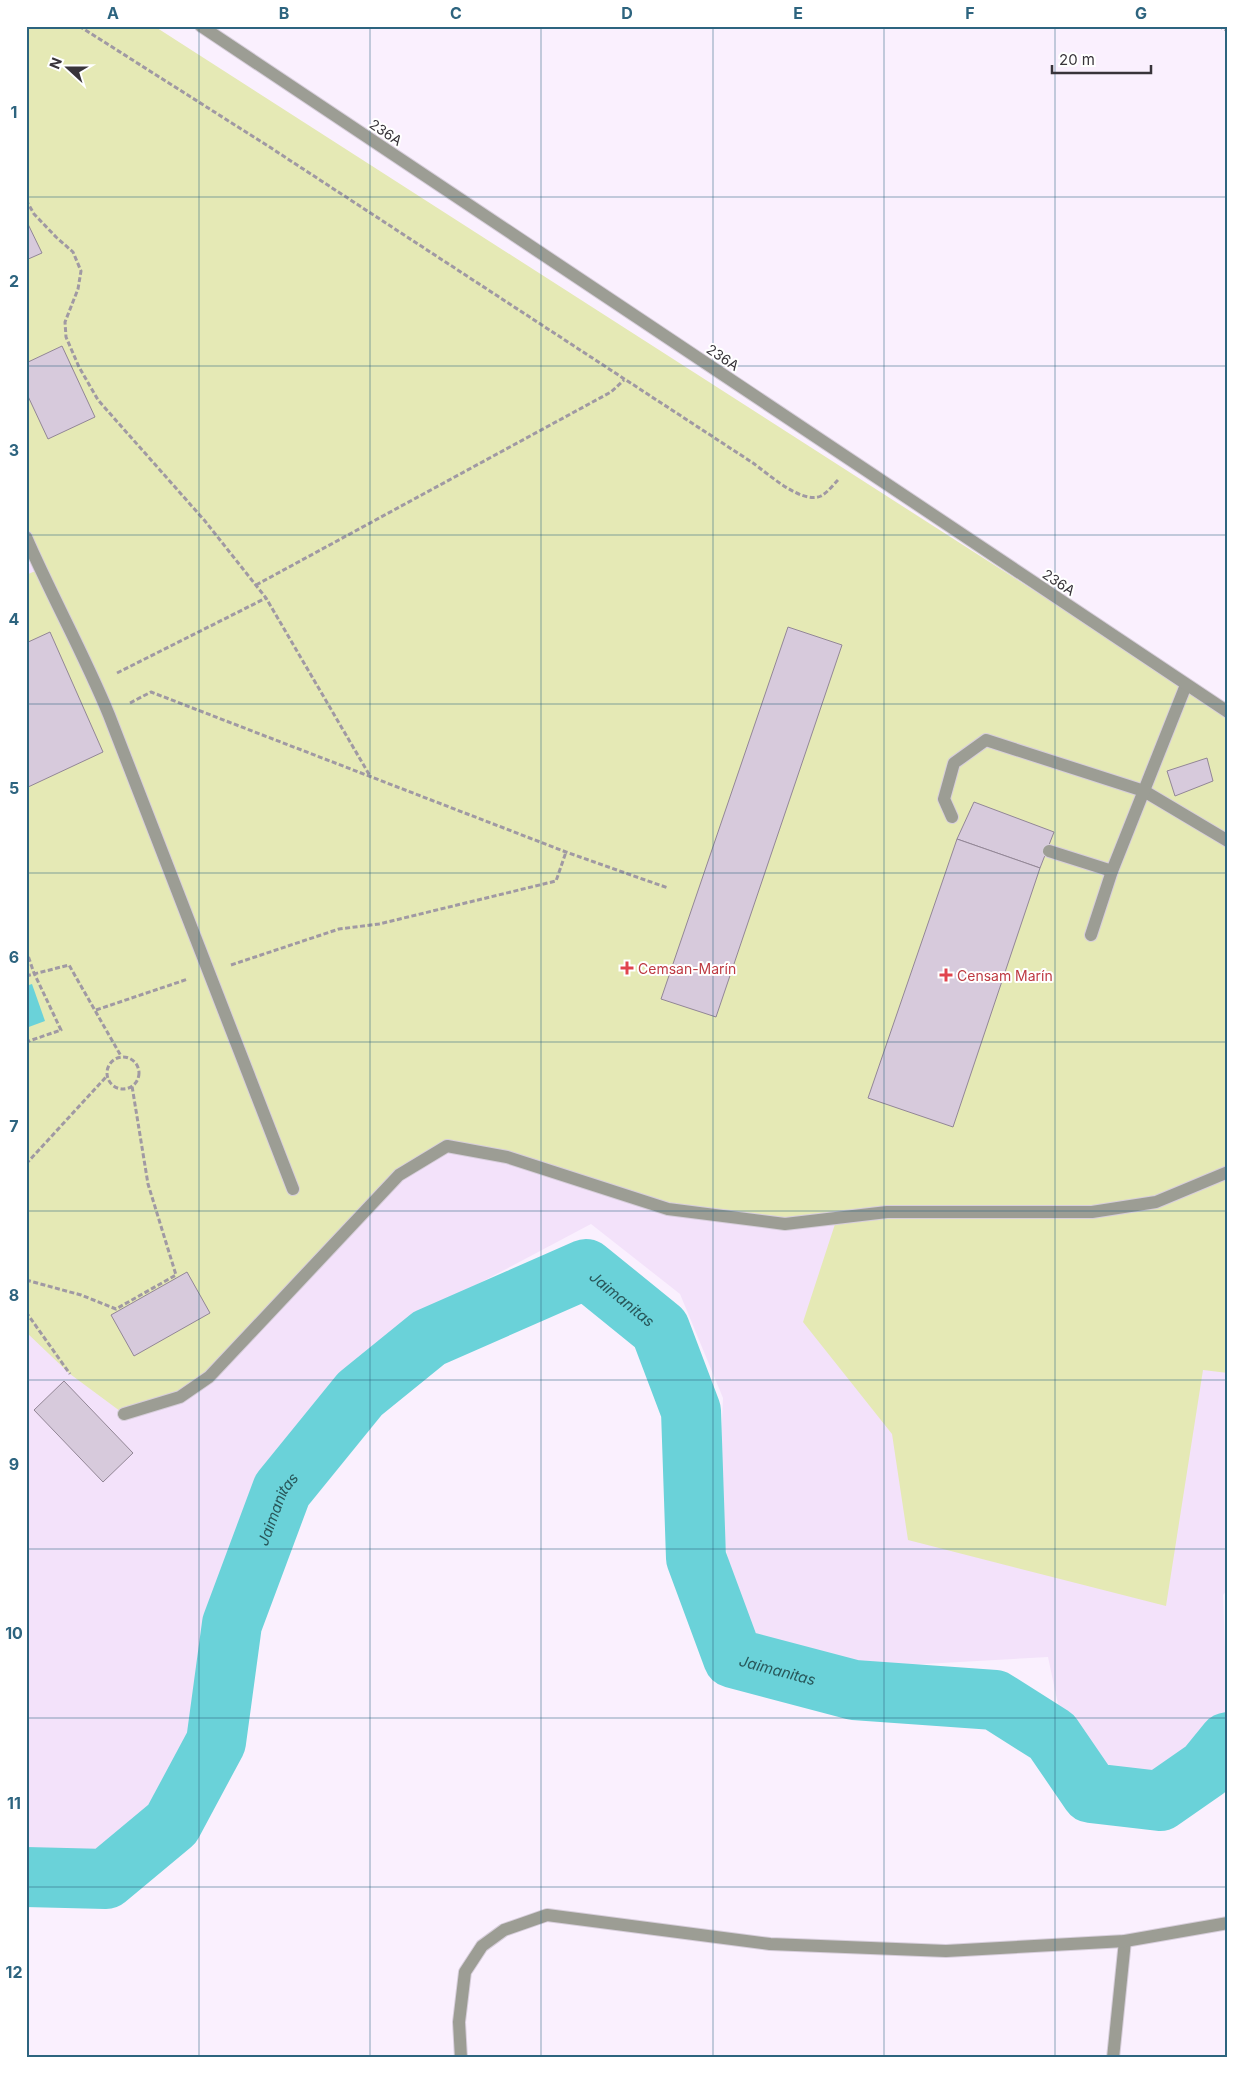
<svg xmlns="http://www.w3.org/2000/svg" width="1254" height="2084" font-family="Inter,sans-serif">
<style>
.built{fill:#f3e2fa}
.green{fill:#e5e9b5}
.water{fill:#6ad2d9}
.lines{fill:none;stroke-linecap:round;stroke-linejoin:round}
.river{stroke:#6ad2d9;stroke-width:60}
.building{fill:#d7cadc;stroke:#928696}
.service-casing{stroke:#d7cedb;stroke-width:14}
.minor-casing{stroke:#d7cedb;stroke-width:14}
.path{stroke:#a099a3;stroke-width:3;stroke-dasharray:5 2.5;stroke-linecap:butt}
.service{stroke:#9c9d94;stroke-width:12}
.minor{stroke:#9c9d94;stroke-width:12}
.grid{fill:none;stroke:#2d647f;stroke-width:1;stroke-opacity:0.55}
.health-dot{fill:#e0444e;stroke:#fff;stroke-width:2}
.labels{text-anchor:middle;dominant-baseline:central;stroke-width:4;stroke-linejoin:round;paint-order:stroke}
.street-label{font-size:14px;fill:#38343a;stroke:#fff}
.health-label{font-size:14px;fill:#be3a42;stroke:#fff;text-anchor:start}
.water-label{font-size:15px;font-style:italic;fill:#28575a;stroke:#fff}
.neatline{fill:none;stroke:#2d647f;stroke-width:2}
.grid-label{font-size:16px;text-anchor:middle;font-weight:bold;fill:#2d647f}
</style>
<rect width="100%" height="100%" fill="#faf0fe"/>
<polygon class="built" points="26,26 154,26 890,516 1228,712 1228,1589 1223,1595 1228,1728 1195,1764 1154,1788 1095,1783 1063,1728 1048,1657 852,1668 743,1634 718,1509 723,1398 680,1294 591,1224 406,1322 344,1376 268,1483 220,1634 207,1742 162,1817 100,1870 26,1865 26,565 48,556 26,501"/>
<polygon class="green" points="26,26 154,26 1228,715 1228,1373 1203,1370 1166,1606 908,1540 892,1434 803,1322 837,1218 785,1224 668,1209 447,1146 399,1175 209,1377 180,1397 124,1414 70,1374 26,1332 26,575 40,569 26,537"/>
<polygon class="water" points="32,984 45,1021 26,1028 26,986"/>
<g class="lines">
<path class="river" id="s1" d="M26,1877L106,1879L172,1824L216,1742L232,1624L282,1490L360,1394L429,1338L586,1269L660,1329L691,1411L696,1558L733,1658L854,1690L995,1700L1052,1736L1091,1793L1160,1801L1206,1769L1228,1742"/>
</g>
<g class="building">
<polygon points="26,220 42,253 26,260"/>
<polygon points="62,346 95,417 48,439 26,392 26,363"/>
<polygon points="788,627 842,645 716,1017 661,999"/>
<polygon points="50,632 103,752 26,788 26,643"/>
<polygon points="1207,758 1213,781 1175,796 1167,771"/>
<polygon points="974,802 1054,832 1040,868 957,839"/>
<polygon points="957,839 1040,868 953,1127 868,1098"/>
<polygon points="187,1272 210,1313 134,1356 111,1315"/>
<polygon points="64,1381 133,1453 103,1482 34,1410"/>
</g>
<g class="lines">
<defs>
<g id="service">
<path d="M26,537C52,597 84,654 109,715L293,1189"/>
<polyline points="952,817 944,799 954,763 986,740 1144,791 1228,841"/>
<polyline points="1049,851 1112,871"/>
<polyline points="1091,935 1112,871 1186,685"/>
<polyline points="124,1414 180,1397 209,1377 399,1175 447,1146 507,1157 668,1209 785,1224 887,1212 1092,1212 1156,1202 1228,1172"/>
<polyline points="1113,2058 1125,1941"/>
</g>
<g id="minor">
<polyline points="201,26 1228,712"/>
<polyline points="461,2058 459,2022 465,1972 482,1946 504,1930 547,1915 770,1944 946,1951 1125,1941 1228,1923"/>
</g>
</defs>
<use href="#service" class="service-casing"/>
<use href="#minor" class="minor-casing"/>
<g class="path">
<path d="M79,26L268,146L753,463C767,473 802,505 821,496C827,493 833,485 838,480"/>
<polyline points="1218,26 1228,31"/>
<polyline points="26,200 34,214 56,237 73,252 81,271 78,289 65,322 66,337 79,367 98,400 205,521 266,598 370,776"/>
<polyline points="256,585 611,392 624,380"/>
<polyline points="117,673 266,598"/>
<polyline points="130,703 151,692 566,852 668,888"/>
<polyline points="26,950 34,973 61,1030 26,1042"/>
<polyline points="231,965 339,929 379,924 556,881 566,852"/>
<polyline points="26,976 69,965 121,1056"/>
<polyline points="96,1010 188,979"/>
<circle cx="123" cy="1073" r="16"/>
<polyline points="26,1164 106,1077"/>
<polyline points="26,1280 81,1295 116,1309 176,1275 148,1184 132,1086"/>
<polyline points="26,1312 70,1374"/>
</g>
<use href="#service" class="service"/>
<use href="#minor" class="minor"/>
</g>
<path class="grid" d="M199,26V2058M370,26V2058M541,26V2058M713,26V2058M884,26V2058M1055,26V2058M26,197H1228M26,366H1228M26,535H1228M26,704H1228M26,873H1228M26,1042H1228M26,1211H1228M26,1380H1228M26,1549H1228M26,1718H1228M26,1887H1228"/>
<g class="health-dot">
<path d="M624.5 960.5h5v5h5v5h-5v5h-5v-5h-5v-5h5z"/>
<path d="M943.5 967.5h5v5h5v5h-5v5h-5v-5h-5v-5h5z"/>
</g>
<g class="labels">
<g class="street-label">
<text transform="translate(386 132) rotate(34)">236A</text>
<text transform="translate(723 357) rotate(34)">236A</text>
<text transform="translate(1059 582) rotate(34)">236A</text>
</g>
<g class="health-label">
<text x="638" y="968">Cemsan-Marín</text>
<text x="957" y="975">Censam Marín</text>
</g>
<g class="water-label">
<text stroke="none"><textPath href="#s1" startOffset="952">Jaimanitas</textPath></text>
<text stroke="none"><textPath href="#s1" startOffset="502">Jaimanitas</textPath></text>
<text stroke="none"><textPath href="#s1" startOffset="1388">Jaimanitas</textPath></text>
</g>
</g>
<rect width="1254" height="2084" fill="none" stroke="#ffffff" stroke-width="55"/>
<g transform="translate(68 68) rotate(291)" stroke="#ffffff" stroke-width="4" paint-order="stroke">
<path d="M0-4L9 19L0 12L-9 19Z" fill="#38343a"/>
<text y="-8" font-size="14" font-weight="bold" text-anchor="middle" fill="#38343a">N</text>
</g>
<path d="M1052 65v8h99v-8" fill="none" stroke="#38343a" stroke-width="2.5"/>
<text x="1059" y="65" font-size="15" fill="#38343a" stroke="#ffffff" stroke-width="4" paint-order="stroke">20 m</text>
<rect x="28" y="28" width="1198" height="2028" class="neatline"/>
<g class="grid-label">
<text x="113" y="19">A</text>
<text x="284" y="19">B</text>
<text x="456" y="19">C</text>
<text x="627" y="19">D</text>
<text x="798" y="19">E</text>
<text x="970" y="19">F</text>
<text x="1141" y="19">G</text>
<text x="14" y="118">1</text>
<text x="14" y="287">2</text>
<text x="14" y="456">3</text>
<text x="14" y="625">4</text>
<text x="14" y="794">5</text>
<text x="14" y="963">6</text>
<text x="14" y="1132">7</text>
<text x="14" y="1301">8</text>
<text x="14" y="1470">9</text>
<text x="14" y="1639">10</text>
<text x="14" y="1809">11</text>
<text x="14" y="1978">12</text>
</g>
</svg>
